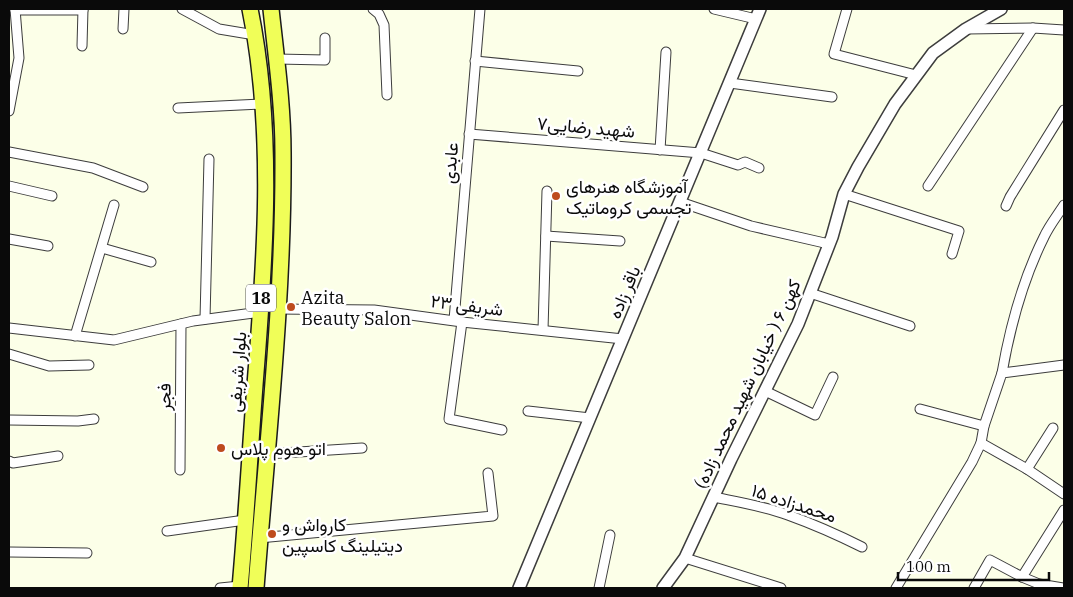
<svg xmlns="http://www.w3.org/2000/svg" width="1073" height="597" font-family="'IBM Plex Serif',Vazirmatn,serif">
<style>
.lines{fill:none;stroke-linecap:round;stroke-linejoin:round}
.minor-casing{stroke:#3d3d3d;stroke-width:11}
.tertiary-casing{stroke:#3d3d3d;stroke-width:14}
.primary-casing{stroke:#1b1b1b;stroke-width:18}
.minor{stroke:#fff;stroke-width:9}
.tertiary{stroke:#fff;stroke-width:11}
.primary{stroke:#f0fe58;stroke-width:15}
.poi-dot{fill:#be4b1e;stroke:#fff;stroke-width:2}
.labels{text-anchor:middle;dominant-baseline:central;stroke-width:5;stroke-linejoin:round;paint-order:stroke}
.shield{fill:#fff;stroke:#545454;stroke-width:1}
.shield-label{font-size:16px;font-weight:bold;fill:#0a0a0a}
.street-label{font-size:18px;fill:#0a0a0a;stroke:#fff}
.poi-label{font-size:18px;fill:#0a0a0a;stroke:#fff;text-anchor:start}
</style>
<rect width="100%" height="100%" fill="#fcffe8"/>
<g class="lines">
<defs>
<g id="minor">
<polyline points="182,9 219,29 255,35"/>
<polyline points="373,9 379,14 384,25 387,95"/>
<polyline points="714,9 756,19"/>
<polyline points="847,9 834,54 916,75"/>
<polyline points="15,10 83,10"/>
<polyline points="123,29 124,9"/>
<polyline points="967,29 1033,28 1064,30"/>
<polyline points="82,46 83,9"/>
<polyline points="277,59 325,60 325,38"/>
<polyline points="475,61 578,71"/>
<polyline points="730,83 832,97"/>
<polyline points="178,108 262,104"/>
<polyline points="9,111 19,58 15,9"/>
<polyline points="469,134 701,153 738,165 745,162 759,168"/>
<polyline points="660,150 666,52"/>
<polyline points="9,152 93,168 143,187"/>
<polyline points="9,186 52,196"/>
<polyline points="928,186 1033,28"/>
<polyline points="844,194 959,231 952,254"/>
<polyline points="680,202 751,226 829,244"/>
<polyline points="1006,206 1010,197 1064,110"/>
<polyline points="546,236 620,241"/>
<polyline points="9,239 48,246"/>
<polyline points="102,248 151,262"/>
<polyline points="810,293 910,326"/>
<polyline points="277,309 374,310 462,322 623,339"/>
<polyline points="205,319 209,159"/>
<polyline points="454,320 480,9"/>
<polyline points="462,322 449,419 502,430"/>
<polyline points="9,328 114,340 193,321 261,312"/>
<polyline points="543,330 547,191"/>
<polyline points="75,336 114,205"/>
<polyline points="9,354 49,366 89,365"/>
<path d="M1002,373C1010,327 1023,279 1044,237C1049,226 1057,216 1064,205"/>
<polyline points="765,391 815,415 833,377"/>
<polyline points="920,409 984,426"/>
<polyline points="528,411 590,418"/>
<polyline points="9,420 78,421 94,419"/>
<polyline points="981,443 984,426 1002,373 1064,365"/>
<polyline points="267,454 362,448"/>
<polyline points="9,461 13,463 58,456"/>
<polyline points="1027,469 1053,428"/>
<polyline points="180,470 181,324"/>
<path d="M713,497C738,502 764,506 788,515C813,524 838,535 862,547"/>
<polyline points="167,531 245,520"/>
<polyline points="259,538 493,516 488,473"/>
<polyline points="9,552 87,553"/>
<polyline points="685,558 781,588"/>
<polyline points="1022,577 1064,510"/>
<polyline points="220,588 240,586"/>
<polyline points="599,588 610,535"/>
<polyline points="896,588 972,462 981,443 1027,469 1064,494"/>
<polyline points="974,588 990,560 1022,577 1039,584 1063,588"/>
</g>
<g id="tertiary">
<polyline points="519,588 760,9"/>
<polyline points="663,588 685,558 731,459 798,324 832,237 844,194 858,167 895,104 933,53 966,29 1001,9"/>
</g>
<g id="primary">
<path d="M240,588C246,521 250,453 255,385C265,261 275,132 250,9"/>
<path d="M256,588C267,444 284,298 283,152C283,105 276,56 271,9"/>
</g>
</defs>
<use href="#minor" class="minor-casing"/>
<use href="#tertiary" class="tertiary-casing"/>
<use href="#primary" class="primary-casing"/>
<use href="#minor" class="minor"/>
<use href="#tertiary" class="tertiary"/>
<use href="#primary" class="primary"/>
</g>
<g class="poi-dot">
<circle cx="556" cy="196" r="5"/>
<circle cx="291" cy="307" r="5"/>
<circle cx="221" cy="448" r="5"/>
<circle cx="272" cy="534" r="5"/>
</g>
<g class="labels">
<rect class="shield" x="246" y="284.5" width="30" height="27" rx="4"/>
<g class="shield-label">
<text x="261" y="298">18</text>
</g>
<g class="street-label">
<text transform="translate(586 127) rotate(5)">شهید رضایی۷</text>
<text transform="translate(450 163) rotate(-85)">عابدی</text>
<text transform="translate(624 292) rotate(-67)">باقر زاده</text>
<text transform="translate(467 305) rotate(7)">شریفی ۲۳</text>
<text transform="translate(237 372) rotate(-86)">بلوار شریفی</text>
<text transform="translate(747 384) rotate(-65)">کهن ۶ ( خیابان شهید محمد زاده)</text>
<text transform="translate(164 397) rotate(-89)">فجر</text>
<text transform="translate(794 503) rotate(18)">محمدزاده ۱۵</text>
</g>
<g class="poi-label">
<text x="566" y="186">آموزشگاه هنرهای<tspan x="566" dy="21">تجسمی کروماتیک</tspan></text>
<text x="301" y="297">Azita<tspan x="301" dy="21">Beauty Salon</tspan></text>
<text x="231" y="448">اتو هوم پلاس</text>
<text x="282" y="524">کارواش و<tspan x="282" dy="21">دیتیلینگ کاسپین</tspan></text>
</g>
</g>
<rect width="1073" height="597" fill="none" stroke="#0a0a0a" stroke-width="20"/>
<path d="M898 572v8h151v-8" fill="none" stroke="#0a0a0a" stroke-width="2.5"/>
<text x="906" y="572" font-size="15" fill="#0a0a0a" stroke="#ffffff" stroke-width="4" paint-order="stroke">100 m</text>
</svg>
